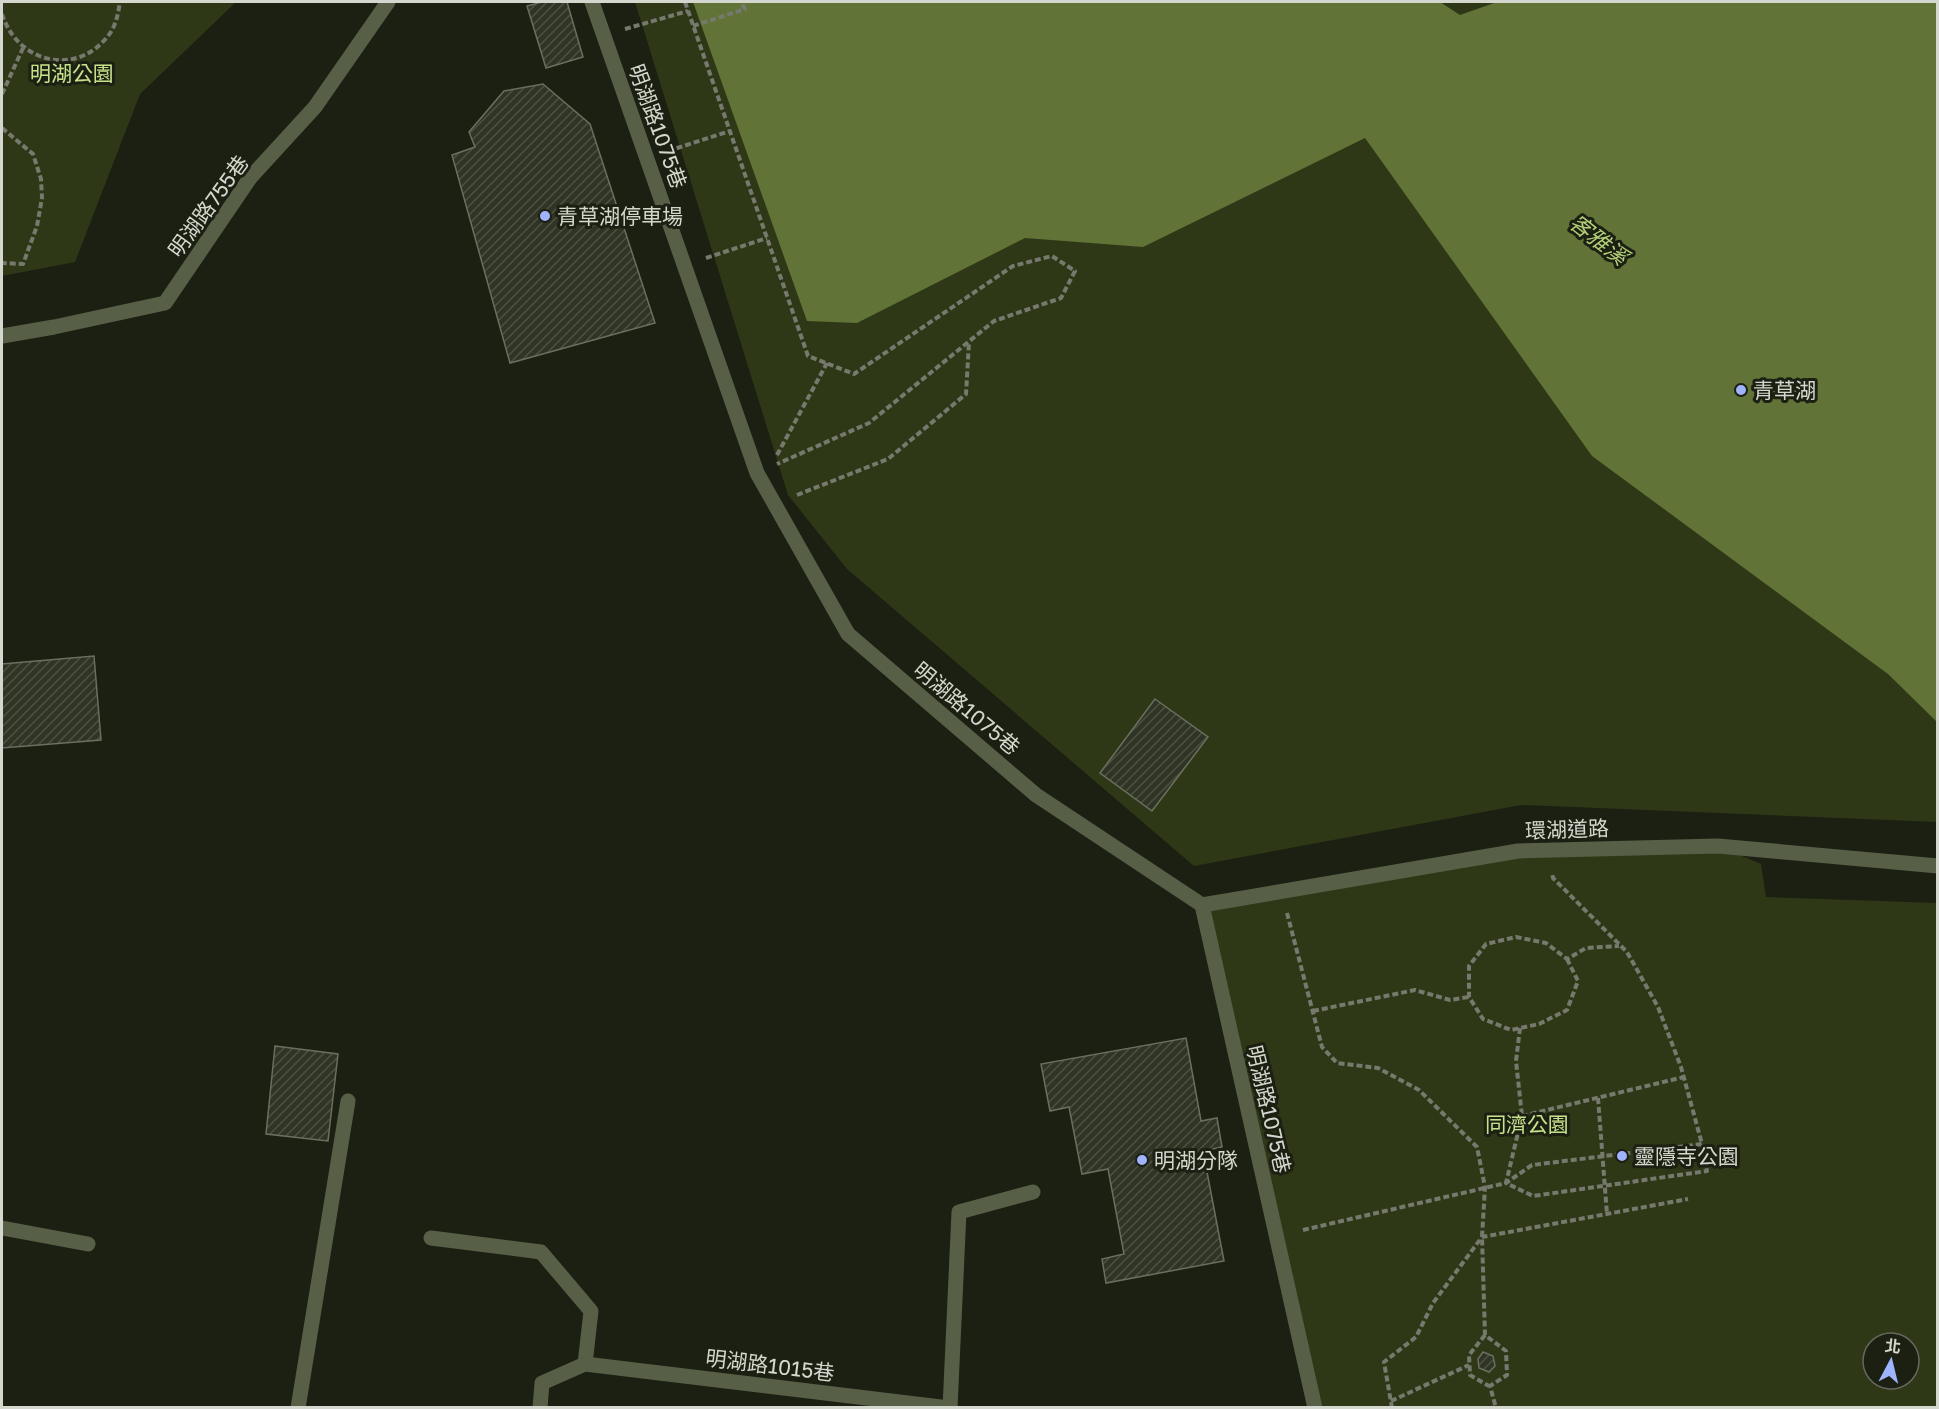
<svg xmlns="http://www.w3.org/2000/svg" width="1939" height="1409" font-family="'Golos Text','Noto Sans TC',sans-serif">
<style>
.green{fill:#2e3816;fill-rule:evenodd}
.water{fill:#627338}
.building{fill:url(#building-hatch);stroke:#6a705f;stroke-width:1.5}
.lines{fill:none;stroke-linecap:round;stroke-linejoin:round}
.path{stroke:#767a6e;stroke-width:4;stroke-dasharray:6 3;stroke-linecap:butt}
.minor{stroke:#575f47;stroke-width:15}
.poi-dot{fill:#a0b3fd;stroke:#1b2012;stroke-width:2}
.labels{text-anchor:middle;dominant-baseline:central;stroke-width:6;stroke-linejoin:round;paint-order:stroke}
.park-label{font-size:21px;fill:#c6e18a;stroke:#1b2012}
.street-label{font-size:21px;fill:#d4d7ce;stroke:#1b2012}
.poi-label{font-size:21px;fill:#d4d7ce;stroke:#1b2012;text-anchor:start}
.water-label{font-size:22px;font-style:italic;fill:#b5d079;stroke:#1b2012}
</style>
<defs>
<pattern id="building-hatch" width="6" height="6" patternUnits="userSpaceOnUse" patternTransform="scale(1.5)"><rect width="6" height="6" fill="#2f3425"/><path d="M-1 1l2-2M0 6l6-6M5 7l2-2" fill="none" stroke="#4c5143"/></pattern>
</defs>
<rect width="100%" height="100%" fill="#1b2012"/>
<g class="green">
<polygon points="2,2 236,2 140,94 75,262 2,276"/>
<polygon points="635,2 1937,2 1937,822 1521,805 1194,866 847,569 788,495"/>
<path d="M1718,846L1761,864L1766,897L1937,903V1407H1315L1202,905L1518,851ZM1873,1343H1909V1379H1873Z"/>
</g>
<polygon class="water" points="693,2 1440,2 1460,15 1497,2 1937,2 1937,722 1888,674 1592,456 1365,138 1143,247 1025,238 857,323 807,321"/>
<g class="building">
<polygon points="542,2 567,2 583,57 546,68 527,6"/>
<polygon points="543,84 590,124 655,323 510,363 452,155 475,147 469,132 504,91"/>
<polygon points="94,656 101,740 2,748 2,664"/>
<polygon points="1155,699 1208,737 1152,811 1100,773"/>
<polygon points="1186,1038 1201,1121 1217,1118 1222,1147 1203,1151 1224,1261 1106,1283 1102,1259 1124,1254 1108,1169 1082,1174 1069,1107 1050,1111 1041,1064"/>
<polygon points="275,1046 338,1054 328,1141 266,1134"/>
<polygon points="1483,1352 1493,1356 1495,1366 1489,1372 1479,1368 1478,1359"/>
</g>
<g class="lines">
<g class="path">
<polyline points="685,2 808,356 854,374 1013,266 1052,256 1075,271 1061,298 994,321 869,423 777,464"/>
<path d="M2,14C17,62 75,78 108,36C116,26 118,14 120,2"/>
<polyline points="693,26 745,9 741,2"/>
<polyline points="625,29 688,11"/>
<polyline points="2,94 23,48"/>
<polyline points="2,128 33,154 41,179 42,198 37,226 23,264 2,263"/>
<polyline points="668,151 730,131"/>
<polyline points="706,258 767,238"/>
<polyline points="777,455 827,363"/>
<polyline points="797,495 888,459 966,394 969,342"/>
<polyline points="1287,913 1322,1047 1337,1063 1378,1068 1419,1090 1477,1147 1485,1187 1482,1237 1485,1335 1506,1351 1507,1375 1490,1386 1496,1408"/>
<polyline points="1567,959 1578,981 1567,1010 1539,1024 1511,1030 1483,1019 1469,997 1469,966 1486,944 1516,937 1546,943 1567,959 1586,948 1619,946"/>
<polyline points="1313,1011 1415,990 1450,1000 1469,997"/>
<polyline points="1520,1028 1516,1061 1522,1116 1506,1183 1533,1196 1707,1171 1702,1144"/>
<polyline points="1598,1098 1607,1214"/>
<polyline points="1522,1116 1684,1077"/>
<polyline points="1705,1159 1729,1155"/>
<polyline points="1303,1230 1506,1183 1532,1165 1702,1144 1681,1067 1658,1007 1627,952 1553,878 1552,873"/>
<polyline points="1485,1335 1469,1355 1470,1375 1489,1386"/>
<polyline points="1391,1401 1469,1365"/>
<polyline points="1392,1408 1384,1362 1416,1337 1433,1303 1482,1237 1688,1199"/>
</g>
<g class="minor">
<polyline points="592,2 757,473 848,634 1036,795 1202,905 1315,1408"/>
<polyline points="2,336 54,327 165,303 250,178 315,107 388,2"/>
<polyline points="1202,905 1518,851 1718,846 1938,866"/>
<polyline points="2,1228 88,1244"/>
<polyline points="431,1238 541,1252 591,1311 585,1364"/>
<polyline points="298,1408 348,1101"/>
<polyline points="540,1408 542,1383 585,1364 949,1408"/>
<polyline points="950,1408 959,1212 1033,1192"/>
</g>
</g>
<g class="poi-dot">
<circle cx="545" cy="216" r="6"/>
<circle cx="1741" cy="390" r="6"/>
<circle cx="1622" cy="1156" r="6"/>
<circle cx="1142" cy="1160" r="6"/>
</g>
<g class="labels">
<g class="park-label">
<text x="72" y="73">明湖公園</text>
<text x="1527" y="1124">同濟公園</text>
</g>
<g class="street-label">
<text transform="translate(658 126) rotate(70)">明湖路1075巷</text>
<text transform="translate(208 206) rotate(-54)">明湖路755巷</text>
<text transform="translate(967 708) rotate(40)">明湖路1075巷</text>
<text transform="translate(1567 829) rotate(-2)">環湖道路</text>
<text transform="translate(1269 1109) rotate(77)">明湖路1075巷</text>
<text transform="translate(770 1365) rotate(7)">明湖路1015巷</text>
</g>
<g class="poi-label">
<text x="557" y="216">青草湖停車場</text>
<text x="1753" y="390">青草湖</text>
<text x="1634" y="1156">靈隱寺公園</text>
<text x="1154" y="1160">明湖分隊</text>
</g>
<g class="water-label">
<text transform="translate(1599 239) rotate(38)">客雅溪</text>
</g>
</g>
<rect width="1939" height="1409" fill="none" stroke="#d4d7ce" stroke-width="6"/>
<g transform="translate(1891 1361) rotate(7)"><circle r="28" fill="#1b2012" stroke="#65695d" stroke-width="1.5"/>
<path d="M0-4.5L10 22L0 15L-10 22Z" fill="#a0b3fd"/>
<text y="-9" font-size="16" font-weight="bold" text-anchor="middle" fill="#d4d7ce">北</text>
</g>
</svg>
